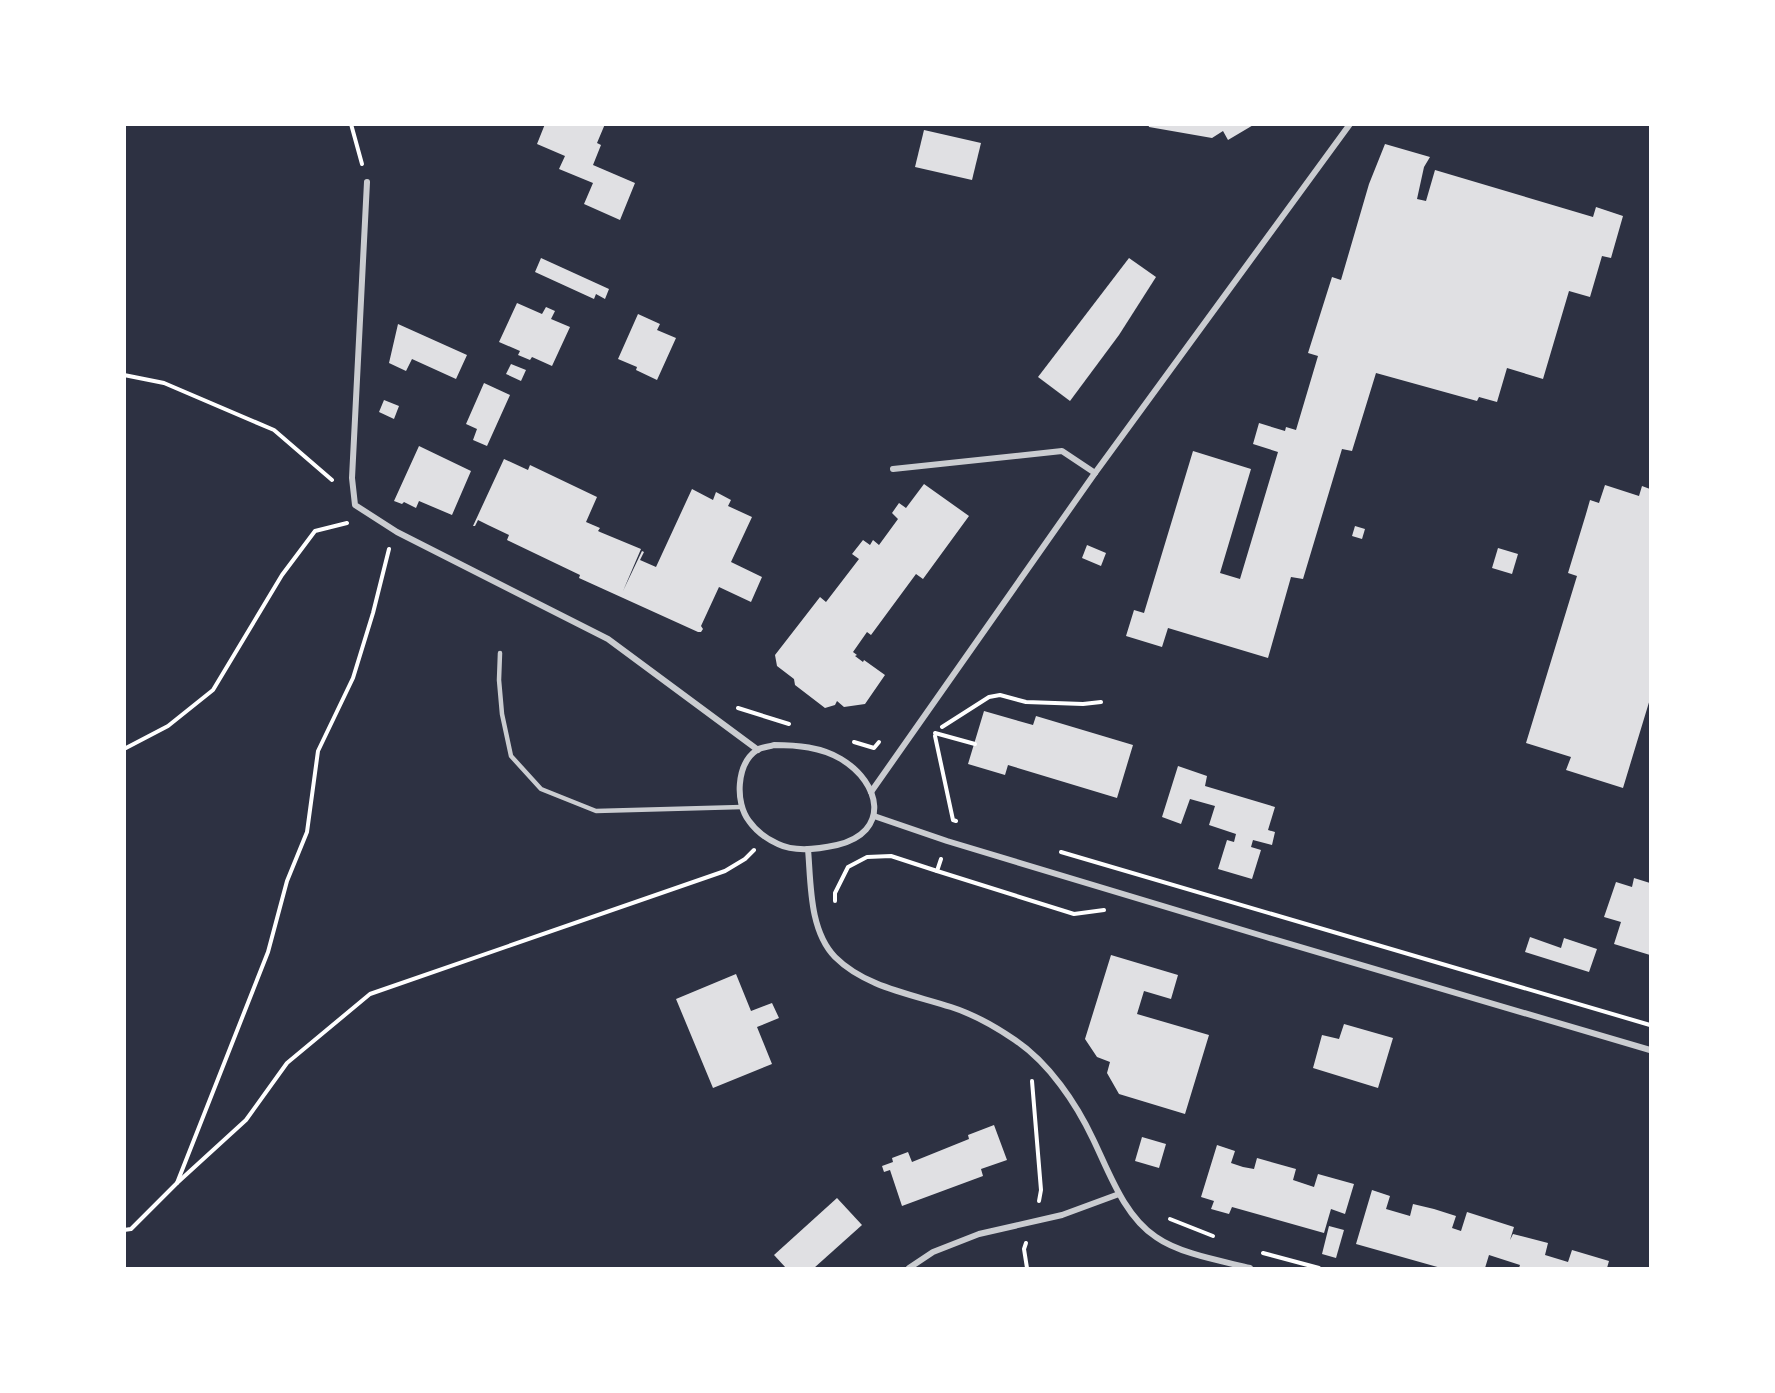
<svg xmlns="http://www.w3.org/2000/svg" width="1775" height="1393" font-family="Georgia,serif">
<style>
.building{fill:#e0e0e3}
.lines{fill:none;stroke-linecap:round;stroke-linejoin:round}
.path{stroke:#fff;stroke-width:4}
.service{stroke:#caccd0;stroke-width:4.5}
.minor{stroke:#caccd0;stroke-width:6}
</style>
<rect width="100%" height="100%" fill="#2d3142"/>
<g class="building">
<polygon points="545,124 605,124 597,143 601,145 593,165 635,183 620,220 584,204 593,183 559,169 565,156 537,144"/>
<polygon points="1148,124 1255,124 1228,140 1223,131 1212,138 1149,127"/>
<polygon points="924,130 981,143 972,180 915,167"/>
<polygon points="1385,144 1430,157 1424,167 1417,199 1426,201 1435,170 1593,217 1596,207 1623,216 1611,258 1602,256 1590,297 1569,291 1543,379 1507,368 1497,402 1479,397 1477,401 1376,373 1352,451 1342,449 1303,579 1291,577 1268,658 1168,628 1162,647 1126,636 1134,610 1144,613 1193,451 1251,469 1220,573 1240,579 1278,452 1253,444 1259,423 1285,431 1286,427 1296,430 1318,356 1308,353 1332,277 1341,280 1369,184"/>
<polygon points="541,258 609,289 605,299 596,294 594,299 535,272"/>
<polygon points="1129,258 1156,277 1119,335 1070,401 1038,377"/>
<polygon points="517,303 542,314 546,307 555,311 551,319 570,327 552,366 532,357 530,360 518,355 520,351 499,342"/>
<polygon points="638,314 660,324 657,330 676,338 657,380 636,370 637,367 618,359"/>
<polygon points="398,324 467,355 456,379 412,359 406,371 389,363"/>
<polygon points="511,364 526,370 521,381 506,374"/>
<polygon points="484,383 510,395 487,446 473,440 477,429 466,424"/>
<polygon points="384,400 399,406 394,419 379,412"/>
<polygon points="419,446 471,471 452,515 419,501 416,508 404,502 402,504 394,501"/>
<polygon points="504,459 528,470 530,465 597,497 586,522 600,528 598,531 600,532 641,549 623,591 642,551 644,552 640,560 656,567 692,489 713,500 716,492 731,500 728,506 752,517 731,562 762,577 751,602 719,587 701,626 703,629 701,632 698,632 579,578 580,575 507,540 509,535 488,525 478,520 475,526 473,526"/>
<polygon points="924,484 969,516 923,579 916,574 871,635 867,632 853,652 857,655 855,656 863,662 864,660 885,675 865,704 844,707 837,701 835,705 825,708 795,685 794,679 777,666 775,655 820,597 826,602 859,559 852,554 863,540 870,545 873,540 879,545 898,519 892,513 899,503 906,508"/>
<polygon points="1605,485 1639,496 1642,486 1650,489 1650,699 1623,788 1566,770 1571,757 1526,743 1577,576 1568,573 1586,514 1590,500 1599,503"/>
<polygon points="1355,526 1365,529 1362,539 1352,536"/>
<polygon points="1087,545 1106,553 1101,566 1082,558"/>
<polygon points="1498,548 1518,554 1512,574 1492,568"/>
<polygon points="984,711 1033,725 1036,716 1133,745 1117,798 1008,765 1005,775 968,764"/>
<polygon points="1178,766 1207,776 1205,786 1275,807 1268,830 1275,832 1272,845 1253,840 1251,847 1261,850 1252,879 1218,869 1227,840 1234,842 1236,834 1209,825 1215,806 1190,799 1181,824 1162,817"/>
<polygon points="1634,878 1650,883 1650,955 1614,944 1621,922 1604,917 1616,882 1632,887"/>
<polygon points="1530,937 1561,948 1564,938 1597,949 1589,972 1525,952"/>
<polygon points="1111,955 1178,975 1171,999 1144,991 1137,1014 1209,1035 1185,1114 1119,1094 1107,1073 1110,1062 1097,1057 1085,1039"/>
<polygon points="736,974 751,1011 772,1003 779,1018 757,1027 772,1064 713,1088 676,999"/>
<polygon points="1344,1024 1393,1038 1378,1088 1313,1068 1322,1035 1339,1039"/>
<polygon points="994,1125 1007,1160 981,1169 983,1176 902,1206 890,1170 884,1172 882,1166 893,1162 892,1158 908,1152 912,1162 969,1139 968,1135"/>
<polygon points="1142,1137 1166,1144 1159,1168 1135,1161"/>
<polygon points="1217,1145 1235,1151 1231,1163 1243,1167 1254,1169 1257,1158 1296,1169 1293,1180 1314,1187 1318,1174 1354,1184 1345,1214 1331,1209 1324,1233 1232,1207 1229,1214 1211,1209 1214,1201 1201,1197"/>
<polygon points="1372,1190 1390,1196 1386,1209 1410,1216 1413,1204 1434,1209 1456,1216 1452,1228 1461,1231 1467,1212 1514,1227 1510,1240 1513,1234 1548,1243 1545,1255 1568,1262 1572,1250 1609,1261 1607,1268 1519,1268 1520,1265 1489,1255 1485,1268 1441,1268 1356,1244"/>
<polygon points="837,1198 862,1225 814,1268 786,1268 774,1255"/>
<polygon points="1329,1226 1344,1230 1336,1258 1322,1254"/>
</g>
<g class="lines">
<g class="path">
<polyline points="351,124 362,164"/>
<polyline points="124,375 164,383 274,430 332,480"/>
<polyline points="738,708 789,724"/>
<polyline points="942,727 989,697 1000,695 1026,702 1083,704 1101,702"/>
<polyline points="935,733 975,744"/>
<polyline points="935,736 953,820 956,821"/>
<polyline points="854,742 874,748 879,742"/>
<polyline points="124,749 168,726 213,690 282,575 315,531 347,523"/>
<polyline points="1061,852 1650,1025"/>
<polyline points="941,859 937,871 1074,914 1104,910"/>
<polyline points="835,901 835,893 848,867 867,857 891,856 937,871"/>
<polyline points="1032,1081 1041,1190 1039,1201"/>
<polyline points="177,1183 268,952 287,881 307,832 318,751 353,678 373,613 389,549"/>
<polyline points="1170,1219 1213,1236"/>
<polyline points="124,1230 131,1229 177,1183 246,1120 287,1063 370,994 725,871 745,859 754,850"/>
<polyline points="1026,1243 1024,1249 1027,1268"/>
<polyline points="1263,1253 1319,1268"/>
</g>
<polyline class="service" points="500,653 499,680 502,714 511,756 541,789 596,811 742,807"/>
<g class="minor">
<polyline points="367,182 352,478 355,505 397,532 608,639 758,750"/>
<polyline points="893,469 1062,451 1095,473"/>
<path d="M774,745C797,745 821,747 841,759C881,783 891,832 837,845C819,849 794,852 778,844C767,839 756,831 749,821C735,803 736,764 757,750C761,747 769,747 774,745Z"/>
<polyline points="871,792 1095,473 1350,124"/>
<polyline points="874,816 947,841 1266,937 1650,1050"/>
<path d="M808,849C811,883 809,930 835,957C865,987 911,994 951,1007C973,1014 996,1027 1015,1040C1049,1063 1076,1103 1093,1139C1109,1172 1124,1216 1156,1237C1180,1254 1222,1261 1250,1268"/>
<polyline points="909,1268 933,1252 979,1234 1062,1215 1119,1194"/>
</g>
</g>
<rect width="1775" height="1393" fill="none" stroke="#ffffff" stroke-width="252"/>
</svg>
